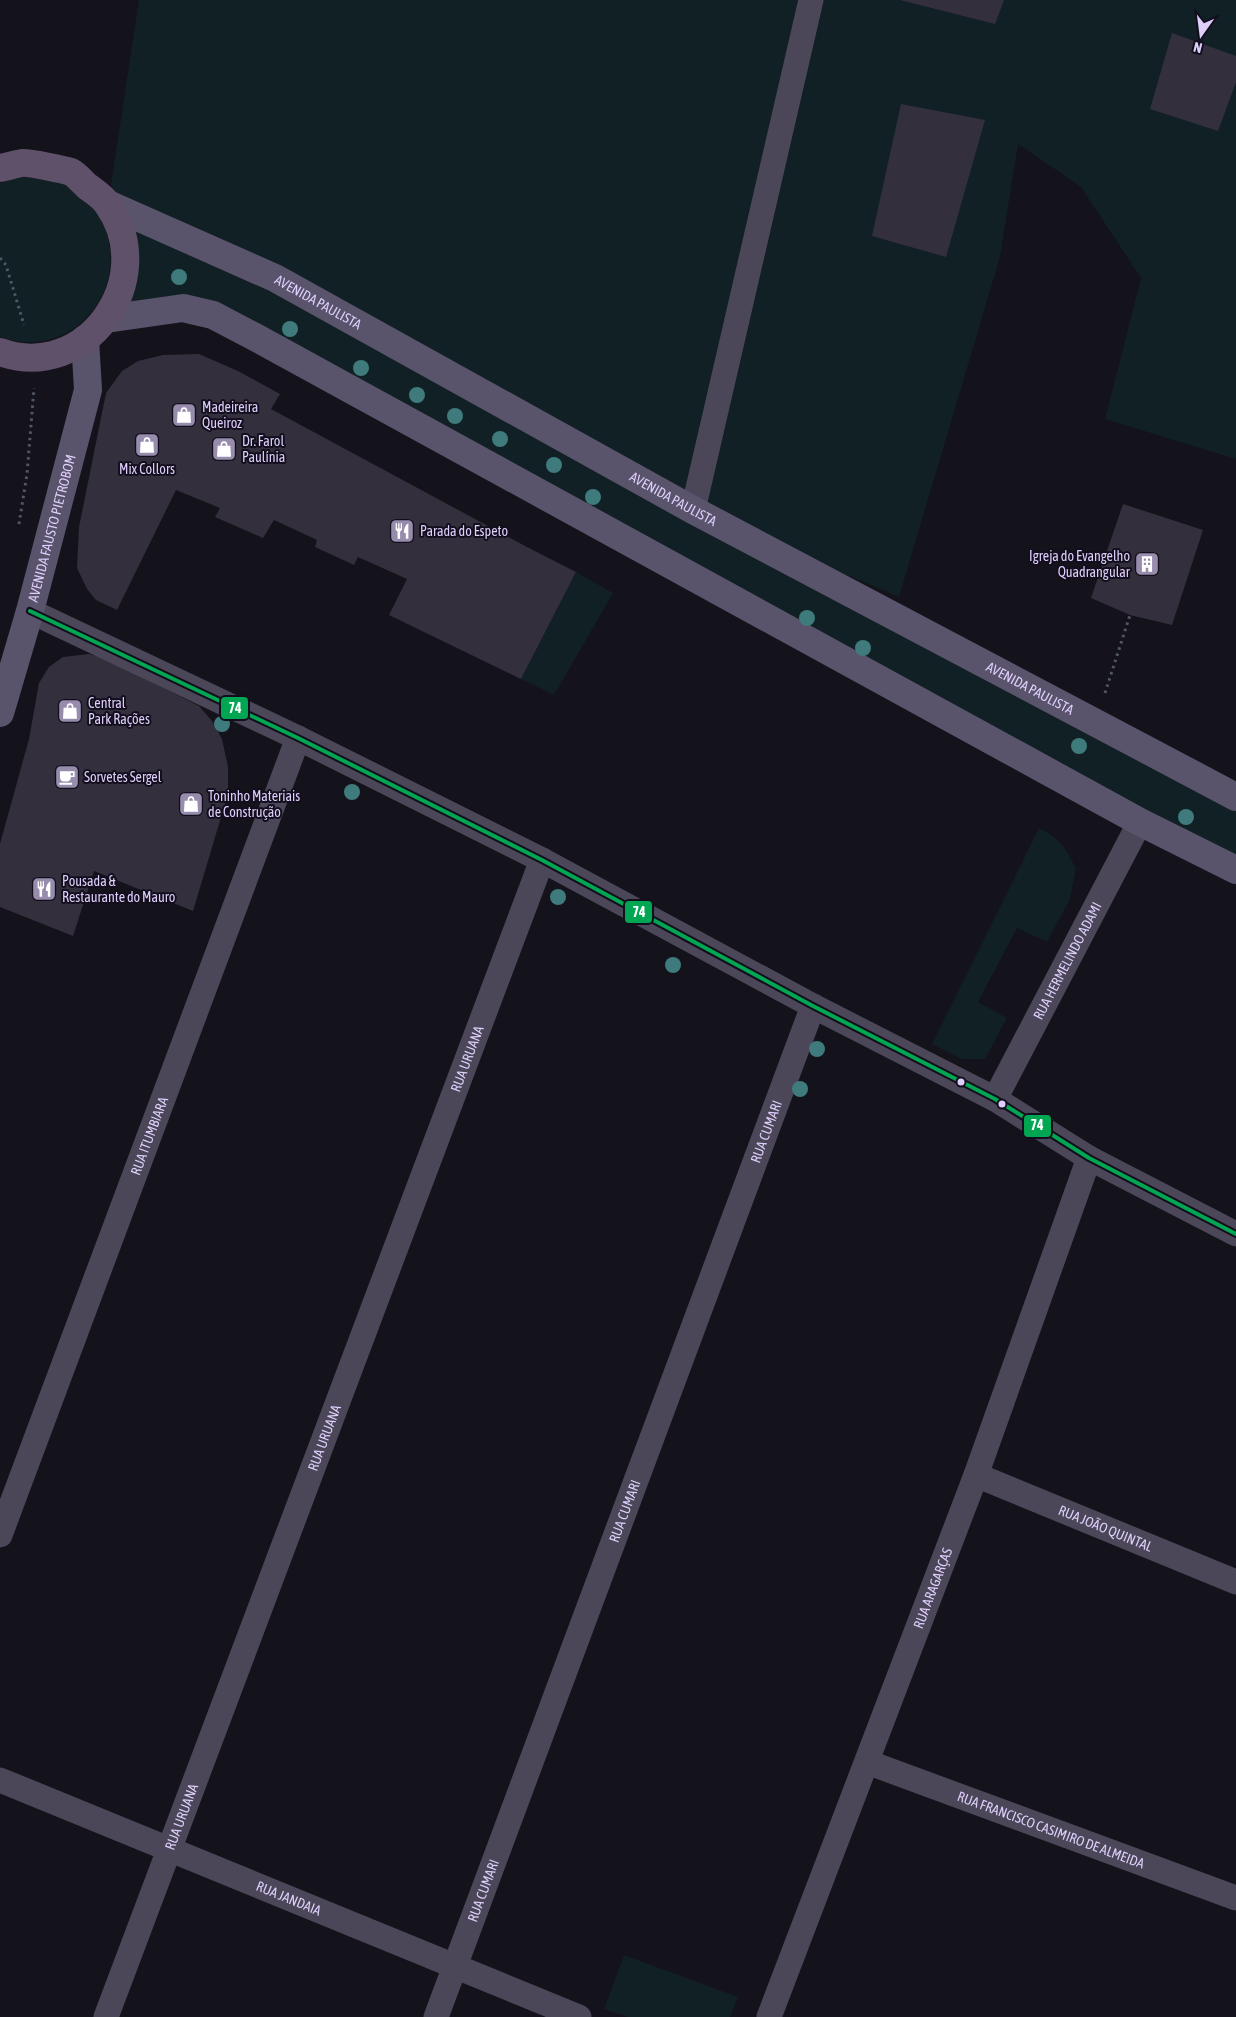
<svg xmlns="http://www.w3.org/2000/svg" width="1236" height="2017" font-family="'Asap Condensed',sans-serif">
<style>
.green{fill:#112024}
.building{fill:#342f3c}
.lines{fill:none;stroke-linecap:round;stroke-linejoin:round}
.path{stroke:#505866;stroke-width:3;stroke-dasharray:2.5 4;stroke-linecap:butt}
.street{stroke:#4b4759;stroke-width:25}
.secondary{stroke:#5a536c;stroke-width:28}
.primary{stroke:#60516a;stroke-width:28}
.bus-1-casing{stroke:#130e1d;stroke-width:8}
.bus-1{stroke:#00a651;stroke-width:4}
.tree{fill:#3f7b7c}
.bus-dot{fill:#ddcefa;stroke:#130e1d;stroke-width:2}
.labels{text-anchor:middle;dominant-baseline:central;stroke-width:4;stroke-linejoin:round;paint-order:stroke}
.street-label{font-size:14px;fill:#ddcefa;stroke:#130e1d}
.poi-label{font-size:14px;fill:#ddcefa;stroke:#130e1d;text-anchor:start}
.line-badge{stroke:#130e1d;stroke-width:2}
.badge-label{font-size:14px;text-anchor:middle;font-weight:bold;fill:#fff}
</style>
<rect width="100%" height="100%" fill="#14121a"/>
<g class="green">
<polygon points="139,0 1236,0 1236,459 1105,419 1141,278 1081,187 1018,144 1000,257 899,597 701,513 1236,797 1236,870 213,315 106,319 121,292 108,204"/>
<path d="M24,176C36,179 55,180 65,185C71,189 77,196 82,200C87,204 93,208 97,213C104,223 108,236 110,248C117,310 60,359 0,337V183Z"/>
<polygon points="576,572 613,593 554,695 521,679"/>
<path d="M1039,828C1060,838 1065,848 1076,868L1070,899L1047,942L1017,928L978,1002L1007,1018L985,1059H961L932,1044Z"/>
<polygon points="624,1955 738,1997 730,2017 628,2017 604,2009"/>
</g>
<g class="building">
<polygon points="900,0 1004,0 995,24"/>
<polygon points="1172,33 1236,56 1236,82 1218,131 1150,109"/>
<polygon points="901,104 985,120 946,257 872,236"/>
<polygon points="199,354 238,371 280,394 271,409 527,547 576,572 521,679 389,615 407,579 358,557 354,565 315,547 317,540 274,520 263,538 215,517 220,508 176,490 117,610 96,600 87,589 77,568 79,527 106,393 122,371 138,361 163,355"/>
<polygon points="1123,504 1203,530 1172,625 1130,615 1091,598"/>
<polygon points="89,654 106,659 199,706 212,721 222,739 228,767 228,794 193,911 94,871 73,936 0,907 0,844 29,739 39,683 49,667 63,657"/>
</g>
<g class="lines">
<g class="path">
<polyline points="0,258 6,265 24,325"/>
<polyline points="19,524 27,474 34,388"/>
<polyline points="1105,693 1130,615"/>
</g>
<g class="street">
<polyline points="693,510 811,0"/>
<polyline points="30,611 298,738 542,860 813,1006 995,1099 1089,1158 1236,1234"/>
<path id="s1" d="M995,1099L1140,822"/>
<path id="s2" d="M976,1475L1236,1582"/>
<path id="s3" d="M0,1535L298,738"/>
<path id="s4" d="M867,1762L1236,1898"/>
<path id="s5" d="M0,1780L579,2017"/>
<path id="s6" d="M106,2017L542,860"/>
<path id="s7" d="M436,2017L813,1006"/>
<path id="s8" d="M769,2017L976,1475L1089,1158"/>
</g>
<g class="secondary">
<path id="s9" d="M108,204L275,278L693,510L1236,797"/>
<polyline points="106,319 183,308 213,315 255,337 1140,822 1236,870"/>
<path id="s10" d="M0,713L30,611L88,390L85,339"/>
</g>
<path class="primary" d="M0,168C7,167 15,164 22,163C28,162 65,170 71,172C77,175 83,183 88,187C95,192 104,198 108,205C160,279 86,383 0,352"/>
<defs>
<polyline id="bus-1" points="30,611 298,738 542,860 813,1006 995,1099 1089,1158 1236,1234"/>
</defs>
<use href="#bus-1" class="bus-1-casing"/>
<use href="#bus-1" class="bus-1"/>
</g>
<g class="tree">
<circle cx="179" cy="277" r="8"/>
<circle cx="290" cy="329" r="8"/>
<circle cx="361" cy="368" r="8"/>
<circle cx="417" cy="395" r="8"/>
<circle cx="455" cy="416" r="8"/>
<circle cx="500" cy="439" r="8"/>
<circle cx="554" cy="465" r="8"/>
<circle cx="593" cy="497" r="8"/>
<circle cx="807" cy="618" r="8"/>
<circle cx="863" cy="648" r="8"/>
<circle cx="222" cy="724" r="8"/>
<circle cx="1079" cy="746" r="8"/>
<circle cx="352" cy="792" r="8"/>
<circle cx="1186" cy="817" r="8"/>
<circle cx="558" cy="897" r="8"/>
<circle cx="673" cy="965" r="8"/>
<circle cx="817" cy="1049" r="8"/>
<circle cx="800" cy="1089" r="8"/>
</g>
<defs>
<symbol id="shop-square" viewBox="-11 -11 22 22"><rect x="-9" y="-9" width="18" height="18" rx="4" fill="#978cac" stroke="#130e1d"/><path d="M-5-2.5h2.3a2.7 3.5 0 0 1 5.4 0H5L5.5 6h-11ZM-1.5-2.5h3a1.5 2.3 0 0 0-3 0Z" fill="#fff"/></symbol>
<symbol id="restaurant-square" viewBox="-11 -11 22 22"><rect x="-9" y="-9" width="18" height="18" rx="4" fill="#978cac" stroke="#130e1d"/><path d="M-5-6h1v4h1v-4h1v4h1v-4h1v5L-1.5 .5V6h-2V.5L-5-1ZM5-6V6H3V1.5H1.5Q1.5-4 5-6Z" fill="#fff"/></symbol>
<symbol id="building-square" viewBox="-11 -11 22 22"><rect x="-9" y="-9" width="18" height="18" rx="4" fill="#978cac" stroke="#130e1d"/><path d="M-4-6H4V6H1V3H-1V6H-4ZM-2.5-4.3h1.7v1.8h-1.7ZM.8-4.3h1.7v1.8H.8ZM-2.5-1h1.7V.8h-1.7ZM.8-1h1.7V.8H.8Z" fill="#fff"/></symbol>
<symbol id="cafe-square" viewBox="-11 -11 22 22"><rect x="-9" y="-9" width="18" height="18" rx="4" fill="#978cac" stroke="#130e1d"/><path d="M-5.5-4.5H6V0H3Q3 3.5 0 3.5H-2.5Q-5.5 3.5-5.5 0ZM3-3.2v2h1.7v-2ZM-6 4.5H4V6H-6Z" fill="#fff"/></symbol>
</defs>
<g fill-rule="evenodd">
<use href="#shop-square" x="170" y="401" width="28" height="28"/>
<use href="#shop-square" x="133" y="431" width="28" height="28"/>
<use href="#shop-square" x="210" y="435" width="28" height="28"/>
<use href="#restaurant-square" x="388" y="517" width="28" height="28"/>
<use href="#building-square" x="1133" y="550" width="28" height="28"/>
<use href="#shop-square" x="56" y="697" width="28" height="28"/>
<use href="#cafe-square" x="53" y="763" width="28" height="28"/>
<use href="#shop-square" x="177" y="790" width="28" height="28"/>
<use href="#restaurant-square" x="30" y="875" width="28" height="28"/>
</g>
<g class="bus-dot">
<circle cx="961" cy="1082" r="4.5"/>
<circle cx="1002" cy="1104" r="4.5"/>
</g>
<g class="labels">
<g class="street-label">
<text stroke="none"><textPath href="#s9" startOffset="232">AVENIDA PAULISTA</textPath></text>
<text stroke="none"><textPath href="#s9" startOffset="638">AVENIDA PAULISTA</textPath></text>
<text stroke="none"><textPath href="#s10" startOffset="192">AVENIDA FAUSTO PIETROBOM</textPath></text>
<text stroke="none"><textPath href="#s9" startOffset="1042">AVENIDA PAULISTA</textPath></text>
<text stroke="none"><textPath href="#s1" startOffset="156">RUA HERMELINDO ADAMI</textPath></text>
<text stroke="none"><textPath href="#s6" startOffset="1024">RUA URUANA</textPath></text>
<text stroke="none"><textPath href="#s7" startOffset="945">RUA CUMARI</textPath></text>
<text stroke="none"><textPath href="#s3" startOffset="426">RUA ITUMBIARA</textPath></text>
<text stroke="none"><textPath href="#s6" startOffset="619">RUA URUANA</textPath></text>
<text stroke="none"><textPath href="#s7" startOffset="540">RUA CUMARI</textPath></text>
<text stroke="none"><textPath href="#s2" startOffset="140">RUA JOÃO QUINTAL</textPath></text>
<text stroke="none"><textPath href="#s8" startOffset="459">RUA ARAGARÇAS</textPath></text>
<text stroke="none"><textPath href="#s6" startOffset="214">RUA URUANA</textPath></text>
<text stroke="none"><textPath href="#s4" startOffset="196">RUA FRANCISCO CASIMIRO DE ALMEIDA</textPath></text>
<text stroke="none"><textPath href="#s7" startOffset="135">RUA CUMARI</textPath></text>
<text stroke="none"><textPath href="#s5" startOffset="312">RUA JANDAIA</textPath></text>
</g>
<g class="poi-label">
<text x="202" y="407">Madeireira<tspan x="202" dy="16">Queiroz</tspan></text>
<text x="242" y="441">Dr. Farol<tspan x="242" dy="16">Paulínia</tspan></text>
<text x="147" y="469" text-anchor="middle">Mix Collors</text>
<text x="420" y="531">Parada do Espeto</text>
<text x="1130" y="556" text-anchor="end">Igreja do Evangelho<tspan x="1130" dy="16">Quadrangular</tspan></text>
<text x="88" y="703">Central<tspan x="88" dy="16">Park Rações</tspan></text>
<text x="84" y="777">Sorvetes Sergel</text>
<text x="208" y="796">Toninho Materiais<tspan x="208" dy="16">de Construção</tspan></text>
<text x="62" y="881">Pousada &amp;<tspan x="62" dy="16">Restaurante do Mauro</tspan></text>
</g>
</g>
<g class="line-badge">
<rect x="220" y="696" width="29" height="24" rx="5" fill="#00a651"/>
<rect x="624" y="900" width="29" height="24" rx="5" fill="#00a651"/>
<rect x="1023" y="1114" width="29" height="24" rx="5" fill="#00a651"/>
</g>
<g class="badge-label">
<text x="235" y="713">74</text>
<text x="639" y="917">74</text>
<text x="1037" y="1130">74</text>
</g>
<g transform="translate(1201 35) rotate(194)" stroke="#130e1d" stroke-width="4" paint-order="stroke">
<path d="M0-4L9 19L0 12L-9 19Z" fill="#ddcefa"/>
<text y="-8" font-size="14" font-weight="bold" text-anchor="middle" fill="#ddcefa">N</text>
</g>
</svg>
